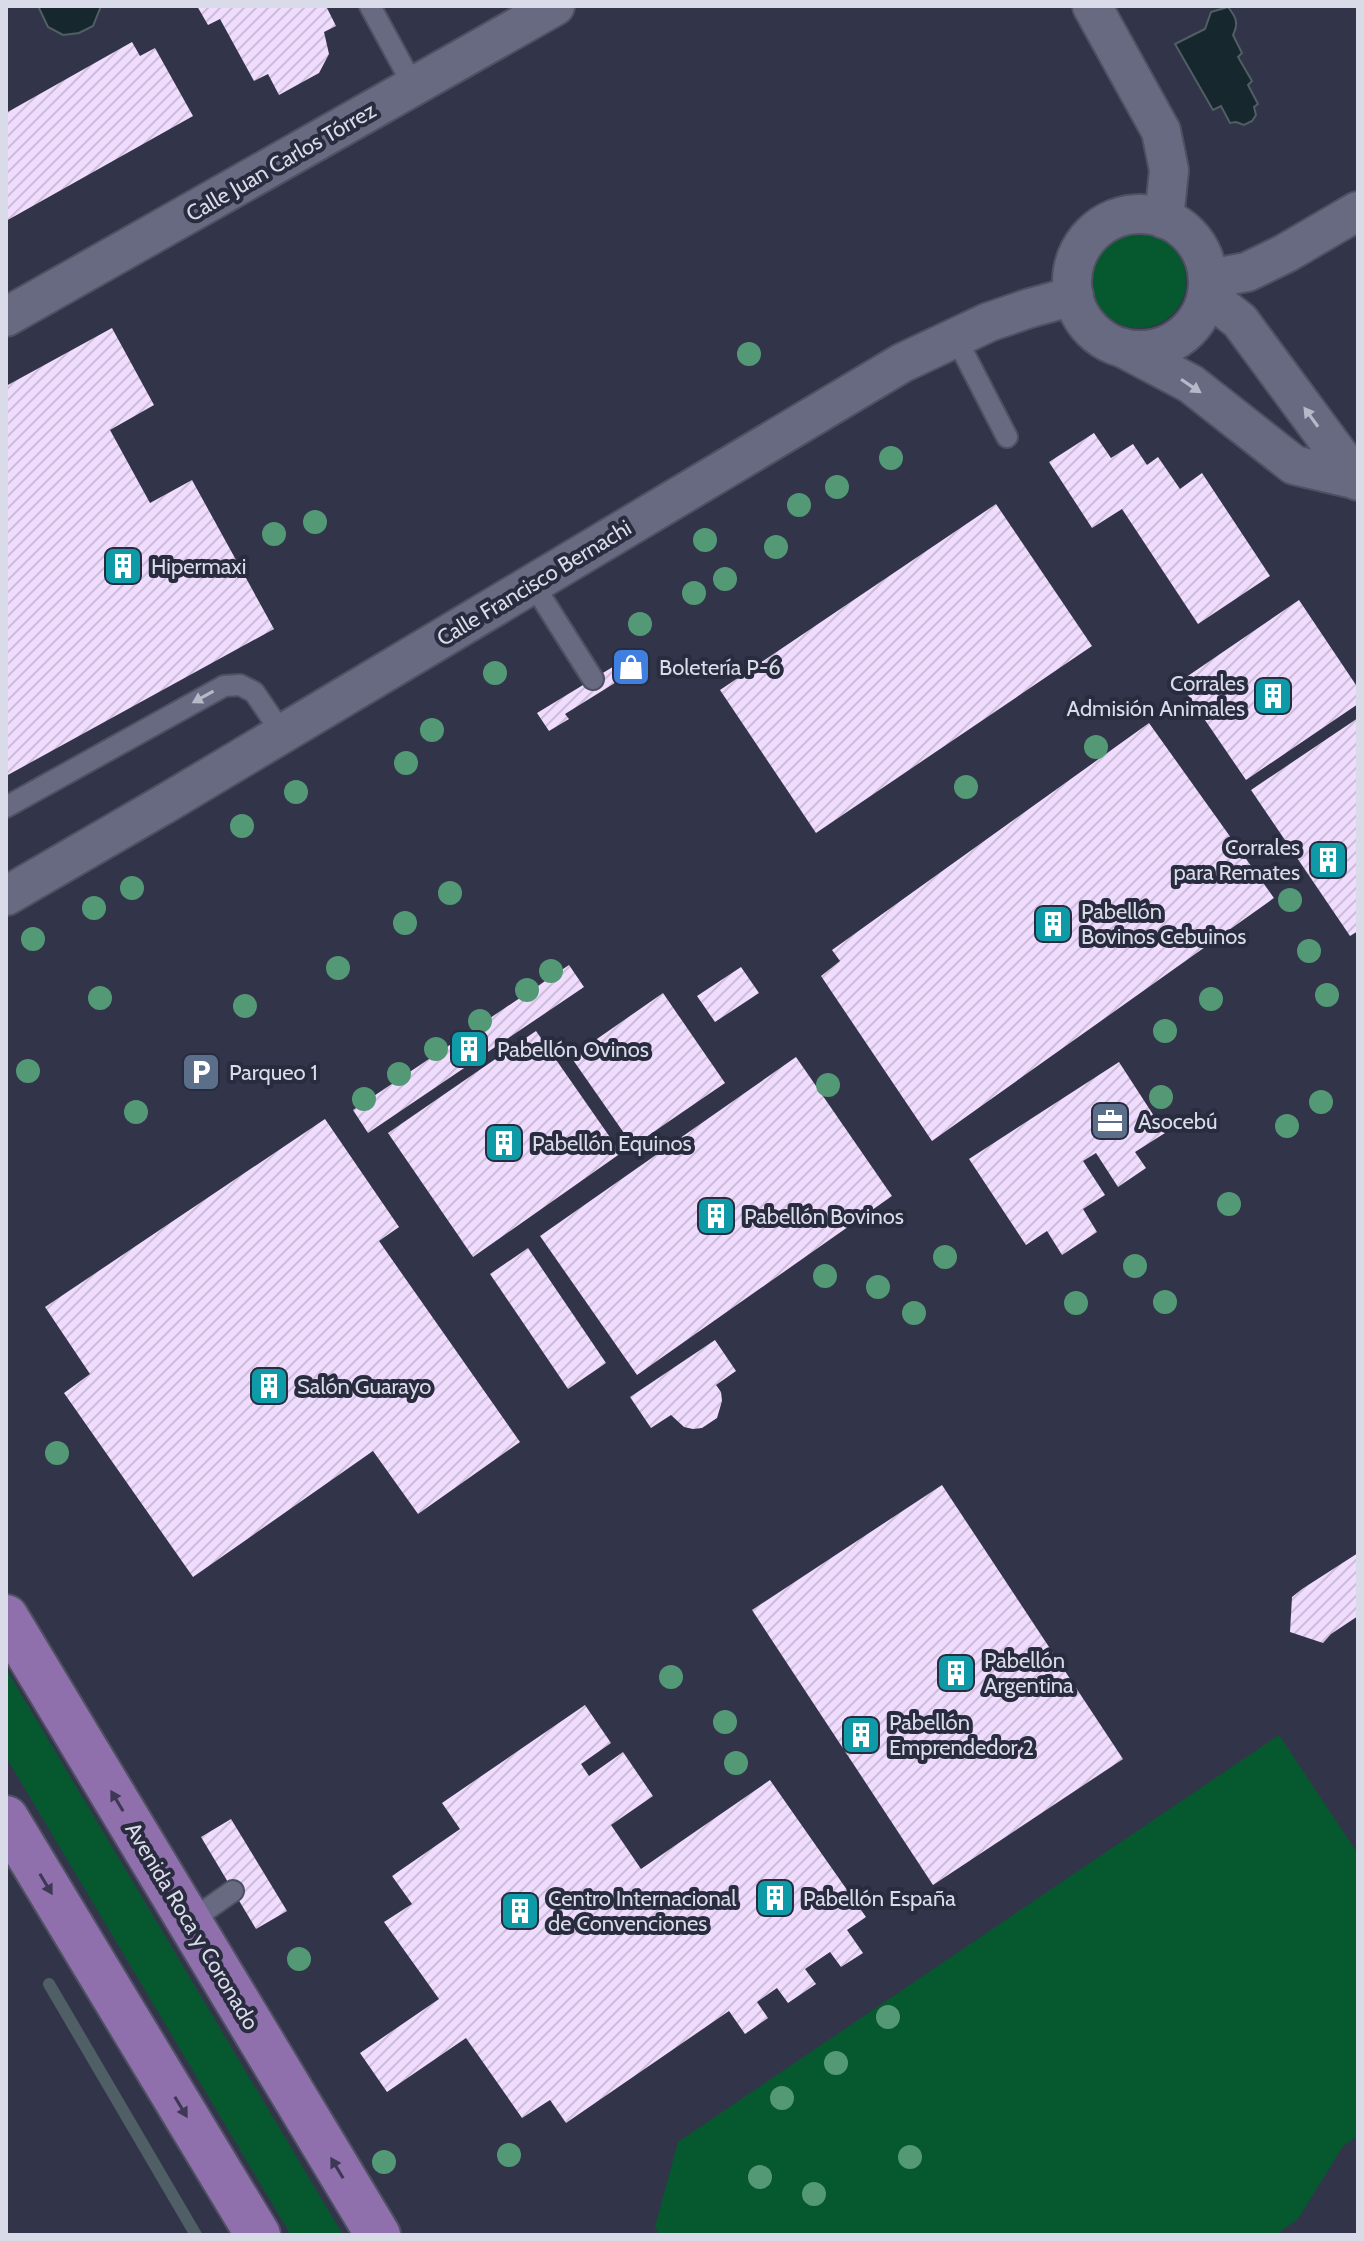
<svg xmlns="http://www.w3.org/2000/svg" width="1364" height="2241" font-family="Cabin,sans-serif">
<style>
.grass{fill:#06592e}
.water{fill:#16282d;stroke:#505e65;stroke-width:2}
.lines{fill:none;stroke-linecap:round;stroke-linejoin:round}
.stream{stroke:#505e65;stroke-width:12}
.building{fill:url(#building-hatch)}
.service-casing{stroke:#4f5163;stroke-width:24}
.minor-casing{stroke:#4f5163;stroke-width:42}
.primary-casing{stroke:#4f5163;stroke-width:48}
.service{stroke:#676a81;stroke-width:20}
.minor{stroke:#676a81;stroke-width:38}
.primary{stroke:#8f70ac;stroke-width:44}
.tree{fill:#549976}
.oneway{fill:#b7b9c9}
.oneway2{fill:#3d3955}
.labels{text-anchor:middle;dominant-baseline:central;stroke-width:8;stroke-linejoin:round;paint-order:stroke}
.street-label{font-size:22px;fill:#d9dbe8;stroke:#292b3f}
.poi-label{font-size:22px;fill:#d9dbe8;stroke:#292b3f;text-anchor:start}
</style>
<defs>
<pattern id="building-hatch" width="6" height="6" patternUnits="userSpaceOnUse" patternTransform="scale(2)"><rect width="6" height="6" fill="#f0dcfe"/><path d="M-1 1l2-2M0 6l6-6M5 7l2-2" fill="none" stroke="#cdbdd9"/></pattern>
</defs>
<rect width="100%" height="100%" fill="#323549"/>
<g class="grass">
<circle cx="1139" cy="281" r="47"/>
<polygon points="6,1669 343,2235 291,2235 6,1757"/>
<polygon points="1279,1735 1358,1854 1358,2136 1343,2146 1298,2219 1275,2235 660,2235 655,2227 678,2142"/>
</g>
<g class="water">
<polygon points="38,6 101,6 93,26 79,33 63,35 48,27"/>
<path d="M1228,7C1236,17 1239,23 1233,35L1242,53L1238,57L1252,81L1248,85L1258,104L1254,107L1256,115L1252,121L1244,125L1236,122L1230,123L1221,106L1213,110L1175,44L1205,29L1211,12Z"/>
</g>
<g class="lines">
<polyline class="stream" points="49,1984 196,2235"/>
</g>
<g class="building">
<polygon points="197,6 326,6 336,26 324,32 329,54 319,73 279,95 268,74 254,81 220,19 208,25"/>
<polygon points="132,42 140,56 155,48 193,116 6,221 6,113"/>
<polygon points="112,328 154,405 110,430 150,503 192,480 274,629 6,776 6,386"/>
<polygon points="1094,433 1111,458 1133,444 1147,465 1158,457 1180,489 1202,473 1270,576 1198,624 1122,509 1092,528 1049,462"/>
<polygon points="996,504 1092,646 816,833 720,690"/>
<polygon points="1299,600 1358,688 1358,704 1246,780 1179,682"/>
<polygon points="639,651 649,668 621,685 618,681 565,714 569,719 549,731 537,713"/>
<polygon points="1358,718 1358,931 1350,936 1251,790"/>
<polygon points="1149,723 1274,898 932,1141 821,976 840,961 832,950"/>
<polygon points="569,965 584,987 368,1133 353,1110"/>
<polygon points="741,967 759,993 715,1022 697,996"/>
<polygon points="663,993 725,1083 633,1146 571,1057"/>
<polygon points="536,1031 621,1153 473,1257 388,1133"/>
<polygon points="796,1057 892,1196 637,1375 540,1236"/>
<polygon points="1119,1062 1165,1133 1135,1152 1146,1168 1118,1187 1096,1153 1083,1161 1105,1195 1083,1209 1097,1232 1062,1255 1047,1231 1026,1245 969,1159"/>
<polygon points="325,1119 399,1227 379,1241 520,1442 418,1514 373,1451 193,1577 64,1393 90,1374 45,1307"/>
<polygon points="528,1248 606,1363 568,1389 490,1274"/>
<polygon points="715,1340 736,1371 716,1385 721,1392 722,1401 717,1418 702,1428 693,1429 684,1427 671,1415 651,1428 630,1397"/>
<polygon points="942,1485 1123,1759 933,1885 752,1610"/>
<polygon points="1358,1553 1358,1616 1331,1634 1323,1643 1290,1632 1292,1597 1302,1589"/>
<polygon points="585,1705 611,1743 581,1764 589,1776 623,1752 653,1796 611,1825 641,1869 770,1780 866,1917 847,1930 863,1953 841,1967 830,1952 805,1969 816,1984 788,2003 777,1988 757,2002 768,2018 745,2034 729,2011 566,2123 550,2100 522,2118 466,2038 387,2092 360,2053 439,1999 384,1922 412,1904 392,1876 460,1829 442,1803"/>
<polygon points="231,1819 287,1911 256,1929 201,1837"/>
</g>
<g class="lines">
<defs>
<g id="service">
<polyline points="370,6 414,87"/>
<polyline points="956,338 1007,437"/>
<polyline points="533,584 593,679"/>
<polyline points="6,807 224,686 240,685 254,692 282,733"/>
<polyline points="189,1922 233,1891"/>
</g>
<g id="minor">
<polyline points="1092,6 1161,131 1169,170 1164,219"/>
<circle cx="1140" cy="282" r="68"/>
<polyline points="1208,279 1247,272 1286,253 1358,211"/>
<polyline points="1207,295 1240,321 1358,481"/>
<polyline points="6,317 555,6"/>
<polyline points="1123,348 1191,384 1294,465 1358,480"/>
<polyline points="6,896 168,802 902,363 989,322 1030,308 1074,296"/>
</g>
<g id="primary">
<polyline points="6,1617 378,2235"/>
<polyline points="6,1818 258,2235"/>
</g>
</defs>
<use href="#service" class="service-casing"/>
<use href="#minor" class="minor-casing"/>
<use href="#primary" class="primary-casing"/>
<use href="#service" class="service"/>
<use href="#minor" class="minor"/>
<use href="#primary" class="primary"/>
</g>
<g class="tree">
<circle cx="749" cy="354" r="12"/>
<circle cx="891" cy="458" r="12"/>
<circle cx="837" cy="487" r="12"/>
<circle cx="799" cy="505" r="12"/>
<circle cx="315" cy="522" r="12"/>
<circle cx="274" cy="534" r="12"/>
<circle cx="705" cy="540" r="12"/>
<circle cx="776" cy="547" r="12"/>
<circle cx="725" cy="579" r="12"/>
<circle cx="694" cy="593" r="12"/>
<circle cx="640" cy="624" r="12"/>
<circle cx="495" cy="673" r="12"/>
<circle cx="432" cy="730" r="12"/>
<circle cx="1096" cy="747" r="12"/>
<circle cx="406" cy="763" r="12"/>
<circle cx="966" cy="787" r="12"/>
<circle cx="296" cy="792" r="12"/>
<circle cx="242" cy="826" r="12"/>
<circle cx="132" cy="888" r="12"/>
<circle cx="450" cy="893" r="12"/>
<circle cx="1290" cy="900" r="12"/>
<circle cx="94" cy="908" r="12"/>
<circle cx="405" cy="923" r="12"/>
<circle cx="33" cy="939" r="12"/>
<circle cx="1309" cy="951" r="12"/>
<circle cx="338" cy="968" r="12"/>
<circle cx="551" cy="971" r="12"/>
<circle cx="527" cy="990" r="12"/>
<circle cx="1327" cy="995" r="12"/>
<circle cx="100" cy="998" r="12"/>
<circle cx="1211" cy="999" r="12"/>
<circle cx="245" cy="1006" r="12"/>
<circle cx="480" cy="1021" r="12"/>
<circle cx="1165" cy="1031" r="12"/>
<circle cx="436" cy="1049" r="12"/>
<circle cx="28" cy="1071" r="12"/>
<circle cx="399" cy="1074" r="12"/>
<circle cx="828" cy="1085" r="12"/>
<circle cx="1161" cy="1097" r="12"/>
<circle cx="364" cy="1099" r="12"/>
<circle cx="1321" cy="1102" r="12"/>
<circle cx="136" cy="1112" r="12"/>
<circle cx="1287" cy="1126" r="12"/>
<circle cx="1229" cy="1204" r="12"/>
<circle cx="945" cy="1257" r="12"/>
<circle cx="1135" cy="1266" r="12"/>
<circle cx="825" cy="1276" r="12"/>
<circle cx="878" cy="1287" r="12"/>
<circle cx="1165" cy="1302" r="12"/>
<circle cx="1076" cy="1303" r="12"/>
<circle cx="914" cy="1313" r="12"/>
<circle cx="57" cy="1453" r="12"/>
<circle cx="671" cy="1677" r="12"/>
<circle cx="725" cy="1722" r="12"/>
<circle cx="736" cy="1763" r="12"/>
<circle cx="299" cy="1959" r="12"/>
<circle cx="888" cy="2017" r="12"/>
<circle cx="836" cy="2063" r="12"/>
<circle cx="782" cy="2098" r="12"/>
<circle cx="509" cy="2155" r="12"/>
<circle cx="910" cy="2157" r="12"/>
<circle cx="384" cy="2162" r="12"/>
<circle cx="760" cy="2177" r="12"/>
<circle cx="814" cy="2194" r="12"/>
</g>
<defs><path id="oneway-solid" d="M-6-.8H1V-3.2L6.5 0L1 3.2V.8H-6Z" transform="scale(2)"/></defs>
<g class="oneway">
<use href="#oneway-solid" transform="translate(1191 386) rotate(34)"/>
<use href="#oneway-solid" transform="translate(1311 417) rotate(-126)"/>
<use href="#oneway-solid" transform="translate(203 697) rotate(151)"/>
</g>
<g class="oneway2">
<use href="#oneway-solid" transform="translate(117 1801) rotate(-121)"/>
<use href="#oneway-solid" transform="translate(46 1884) rotate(59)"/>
<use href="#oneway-solid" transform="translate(181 2107) rotate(59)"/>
<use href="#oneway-solid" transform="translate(337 2168) rotate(-121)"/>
</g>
<defs>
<symbol id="building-square" viewBox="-11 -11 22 22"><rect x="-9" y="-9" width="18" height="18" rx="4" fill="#0f9aa8" stroke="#292b3f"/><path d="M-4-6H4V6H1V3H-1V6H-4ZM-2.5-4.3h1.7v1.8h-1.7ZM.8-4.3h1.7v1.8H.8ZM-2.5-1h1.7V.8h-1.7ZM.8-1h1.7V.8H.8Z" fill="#fff"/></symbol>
<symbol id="shop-square" viewBox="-11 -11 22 22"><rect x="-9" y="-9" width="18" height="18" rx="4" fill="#3f7fe0" stroke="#292b3f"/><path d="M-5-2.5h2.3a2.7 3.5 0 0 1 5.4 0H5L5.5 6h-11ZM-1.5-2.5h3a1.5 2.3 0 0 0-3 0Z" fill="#fff"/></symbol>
<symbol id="parking-square" viewBox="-11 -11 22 22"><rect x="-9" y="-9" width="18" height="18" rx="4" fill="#5c6f8a" stroke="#292b3f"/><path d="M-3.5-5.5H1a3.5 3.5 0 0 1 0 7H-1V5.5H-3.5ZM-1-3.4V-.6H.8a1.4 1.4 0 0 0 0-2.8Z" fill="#fff"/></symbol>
<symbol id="office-square" viewBox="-11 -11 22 22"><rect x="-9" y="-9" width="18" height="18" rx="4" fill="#5c6f8a" stroke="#292b3f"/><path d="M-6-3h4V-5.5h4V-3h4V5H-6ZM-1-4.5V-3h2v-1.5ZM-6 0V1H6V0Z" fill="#fff"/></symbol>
</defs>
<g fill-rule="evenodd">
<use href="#building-square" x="101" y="544" width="44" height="44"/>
<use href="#shop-square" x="609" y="645" width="44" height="44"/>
<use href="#building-square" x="1251" y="674" width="44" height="44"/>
<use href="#building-square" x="1306" y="838" width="44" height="44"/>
<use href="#building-square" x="1031" y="902" width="44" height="44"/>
<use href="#building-square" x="447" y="1027" width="44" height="44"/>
<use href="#parking-square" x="179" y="1050" width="44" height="44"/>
<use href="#office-square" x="1088" y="1099" width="44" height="44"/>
<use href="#building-square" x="482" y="1121" width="44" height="44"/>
<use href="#building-square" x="694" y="1194" width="44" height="44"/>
<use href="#building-square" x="247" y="1364" width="44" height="44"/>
<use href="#building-square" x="934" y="1651" width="44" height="44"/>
<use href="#building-square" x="839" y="1713" width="44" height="44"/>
<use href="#building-square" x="753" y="1876" width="44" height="44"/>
<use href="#building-square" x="498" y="1889" width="44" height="44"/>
</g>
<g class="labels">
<g class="street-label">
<text transform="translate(281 162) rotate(-30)">Calle Juan Carlos Tórrez</text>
<text transform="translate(534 583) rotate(-31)">Calle Francisco Bernachi</text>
<text transform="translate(192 1926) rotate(59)">Avenida Roca y Coronado</text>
</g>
<g class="poi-label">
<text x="151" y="566">Hipermaxi</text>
<text x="659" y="667">Boletería P-6</text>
<text x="1245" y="683" text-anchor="end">Corrales<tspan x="1245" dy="25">Admisión Animales</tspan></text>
<text x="1300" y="847" text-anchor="end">Corrales<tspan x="1300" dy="25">para Remates</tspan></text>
<text x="1081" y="911">Pabellón<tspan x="1081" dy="25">Bovinos Cebuinos</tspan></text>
<text x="497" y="1049">Pabellón Ovinos</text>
<text x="229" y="1072">Parqueo 1</text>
<text x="1138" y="1121">Asocebú</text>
<text x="532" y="1143">Pabellón Equinos</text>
<text x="744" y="1216">Pabellón Bovinos</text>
<text x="297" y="1386">Salón Guarayo</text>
<text x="984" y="1660">Pabellón<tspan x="984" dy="25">Argentina</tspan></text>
<text x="889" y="1722">Pabellón<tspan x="889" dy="25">Emprendedor 2</tspan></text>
<text x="548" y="1898">Centro Internacional<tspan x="548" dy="25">de Convenciones</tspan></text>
<text x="803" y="1898">Pabellón España</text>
</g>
</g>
<rect width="1364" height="2241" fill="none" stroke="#d9dbe8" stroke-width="16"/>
</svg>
